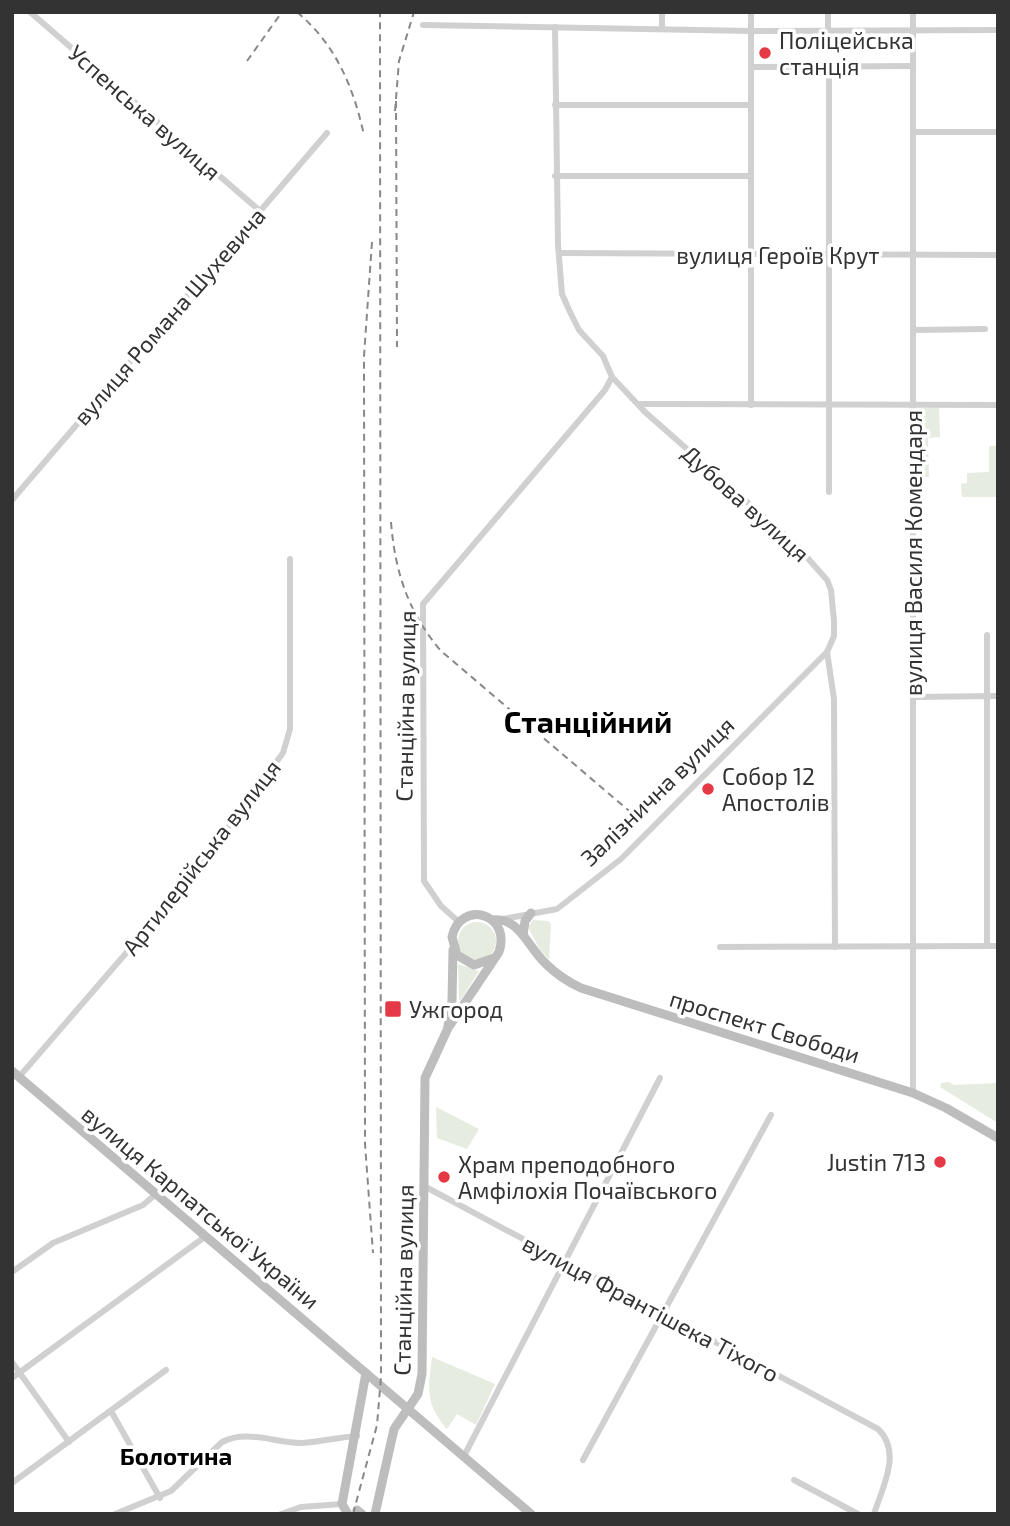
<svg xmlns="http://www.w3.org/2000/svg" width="1010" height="1526" font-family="'Exo 2',sans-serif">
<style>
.green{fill:#e6ecdf}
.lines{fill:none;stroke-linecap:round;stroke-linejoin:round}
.minor{stroke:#d0d0d0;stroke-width:6}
.secondary{stroke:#bdbdbd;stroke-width:9}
.rail{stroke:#888;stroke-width:2;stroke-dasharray:7 5;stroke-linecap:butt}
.poi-dot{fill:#e63946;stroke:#fff;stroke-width:2.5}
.labels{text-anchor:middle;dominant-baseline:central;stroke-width:7;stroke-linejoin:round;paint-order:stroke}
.poi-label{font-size:23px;fill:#333;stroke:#fff;text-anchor:start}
.street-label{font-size:23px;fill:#333;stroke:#fff}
.neighbourhood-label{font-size:24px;font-weight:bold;fill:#000;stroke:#fff}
.district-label{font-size:30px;font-weight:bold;fill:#000;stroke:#fff}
</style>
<rect width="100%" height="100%" fill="#fff"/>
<g class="green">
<polygon points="920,408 939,408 940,437 928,438 929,477 921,477"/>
<polygon points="989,446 998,446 998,497 962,497 961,484 967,483 967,473 989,472"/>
<polygon points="533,920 548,921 551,924 549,960 540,950 528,927"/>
<circle cx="477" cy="941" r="19"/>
<polygon points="458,964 479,971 460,1001 459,1000"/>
<polygon points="949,1082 954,1085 998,1083 998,1123 940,1087 941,1083"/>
<polygon points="436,1107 479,1129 467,1149 437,1138"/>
<path d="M432,1357L495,1384L476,1425L457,1414L447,1429C425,1403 428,1390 432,1357Z"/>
</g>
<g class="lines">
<g class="minor">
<polyline points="30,12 260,211"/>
<polyline points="662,12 662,29"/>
<polyline points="913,12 913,1093"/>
<polyline points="423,25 751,31 998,30"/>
<polyline points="828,30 828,12"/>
<polyline points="751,67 912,66"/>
<polyline points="555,105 751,105"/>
<polyline points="913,132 998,132"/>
<polyline points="555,176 751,176"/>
<polyline points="559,253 998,255"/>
<polyline points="913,330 985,329"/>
<polyline points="640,404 998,405"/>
<polyline points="751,405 751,12"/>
<polyline points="829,492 829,66"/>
<polyline points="12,500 327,133"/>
<polyline points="827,652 834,699 835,947"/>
<polyline points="913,697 998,696"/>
<polyline points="503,919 557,909 621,859 827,652 834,636 834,621 831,590 827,580 797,546 645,412 612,377 603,356 579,330 570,312 562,294 558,245 555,27"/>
<polyline points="459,922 441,906 424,881 423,604 605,390 612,377"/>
<polyline points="987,946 987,635"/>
<polyline points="720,947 998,946"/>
<polyline points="19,1077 190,879 283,753 290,729 290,559"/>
<path d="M424,1186L878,1429C902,1452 883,1486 874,1514"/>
<polyline points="12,1272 53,1243 143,1205 156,1194"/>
<polyline points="12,1362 69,1442"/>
<polyline points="12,1378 206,1236"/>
<polyline points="111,1411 160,1498"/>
<polyline points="464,1456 660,1078"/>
<polyline points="583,1460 771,1115"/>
<polyline points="794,1480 858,1514"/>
<polyline points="12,1483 166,1370"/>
<path d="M115,1514L171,1491L222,1442C247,1429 275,1443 302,1443C320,1442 339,1437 357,1436"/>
<polyline points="281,1514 301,1507 342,1504"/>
</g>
<g class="secondary">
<path d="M493,920C519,917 528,947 545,963C556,974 568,982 581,988L913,1093L946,1108L998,1138"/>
<polyline points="523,935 525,921 531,913"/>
<polyline points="448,1026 452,1001 453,950"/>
<polyline points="12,1071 531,1514"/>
<polyline points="357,1510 362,1514"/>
<polyline points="348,1514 342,1504 366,1373"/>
<path d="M375,1514L394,1429L418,1394L422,1374L425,1078L448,1028L499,952C512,913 460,899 452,937L457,955L474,965L494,958"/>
</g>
<g class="rail">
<path d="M297,12C336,45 353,86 364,135"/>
<polyline points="247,61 282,12"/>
<polyline points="396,101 397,347"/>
<polyline points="395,111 399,61 414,12"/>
<polyline points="372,242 364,356 365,1144 373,1253"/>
<path d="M391,522C395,572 408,612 441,651L634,815"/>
<polyline points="353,1514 377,1425 381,1377 380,12"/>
</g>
</g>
<g class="poi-dot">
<circle cx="765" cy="53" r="7"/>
<circle cx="708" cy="789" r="7"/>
<rect x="384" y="1000" width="18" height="18" rx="3.5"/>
<circle cx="940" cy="1162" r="7"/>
<circle cx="444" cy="1177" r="7"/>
</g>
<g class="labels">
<g class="poi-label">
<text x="779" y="40">Поліцейська<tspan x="779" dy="26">станція</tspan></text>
<text x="722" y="776">Собор 12<tspan x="722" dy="26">Апостолів</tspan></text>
<text x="409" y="1009">Ужгород</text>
<text x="926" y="1162" text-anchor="end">Justin 713</text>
<text x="458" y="1164">Храм преподобного<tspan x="458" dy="26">Амфілохія Почаївського</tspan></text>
</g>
<g class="street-label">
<text transform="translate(145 112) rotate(41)">Успенська вулиця</text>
<text x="778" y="255">вулиця Героїв Крут</text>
<text transform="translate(169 316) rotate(-49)">вулиця Романа Шухевича</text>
<text transform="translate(746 503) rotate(42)">Дубова вулиця</text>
<text transform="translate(913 553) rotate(-90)">вулиця Василя Комендаря</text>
<text transform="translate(405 706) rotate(-89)">Станційна вулиця</text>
<text transform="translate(657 791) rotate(-44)">Залізнична вулиця</text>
<text transform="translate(201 857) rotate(-52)">Артилерійська вулиця</text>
<text transform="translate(765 1026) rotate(17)">проспект Свободи</text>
<text transform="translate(201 1207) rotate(40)">вулиця Карпатської України</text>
<text transform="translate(403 1280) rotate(-89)">Станційна вулиця</text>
<text transform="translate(651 1308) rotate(28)">вулиця Франтішека Тіхого</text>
</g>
<g class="neighbourhood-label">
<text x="176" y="1455">Болотина</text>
</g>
<g class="district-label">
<text x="588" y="721">Станційний</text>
</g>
</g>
<rect width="1010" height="1526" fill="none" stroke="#333333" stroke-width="28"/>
</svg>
